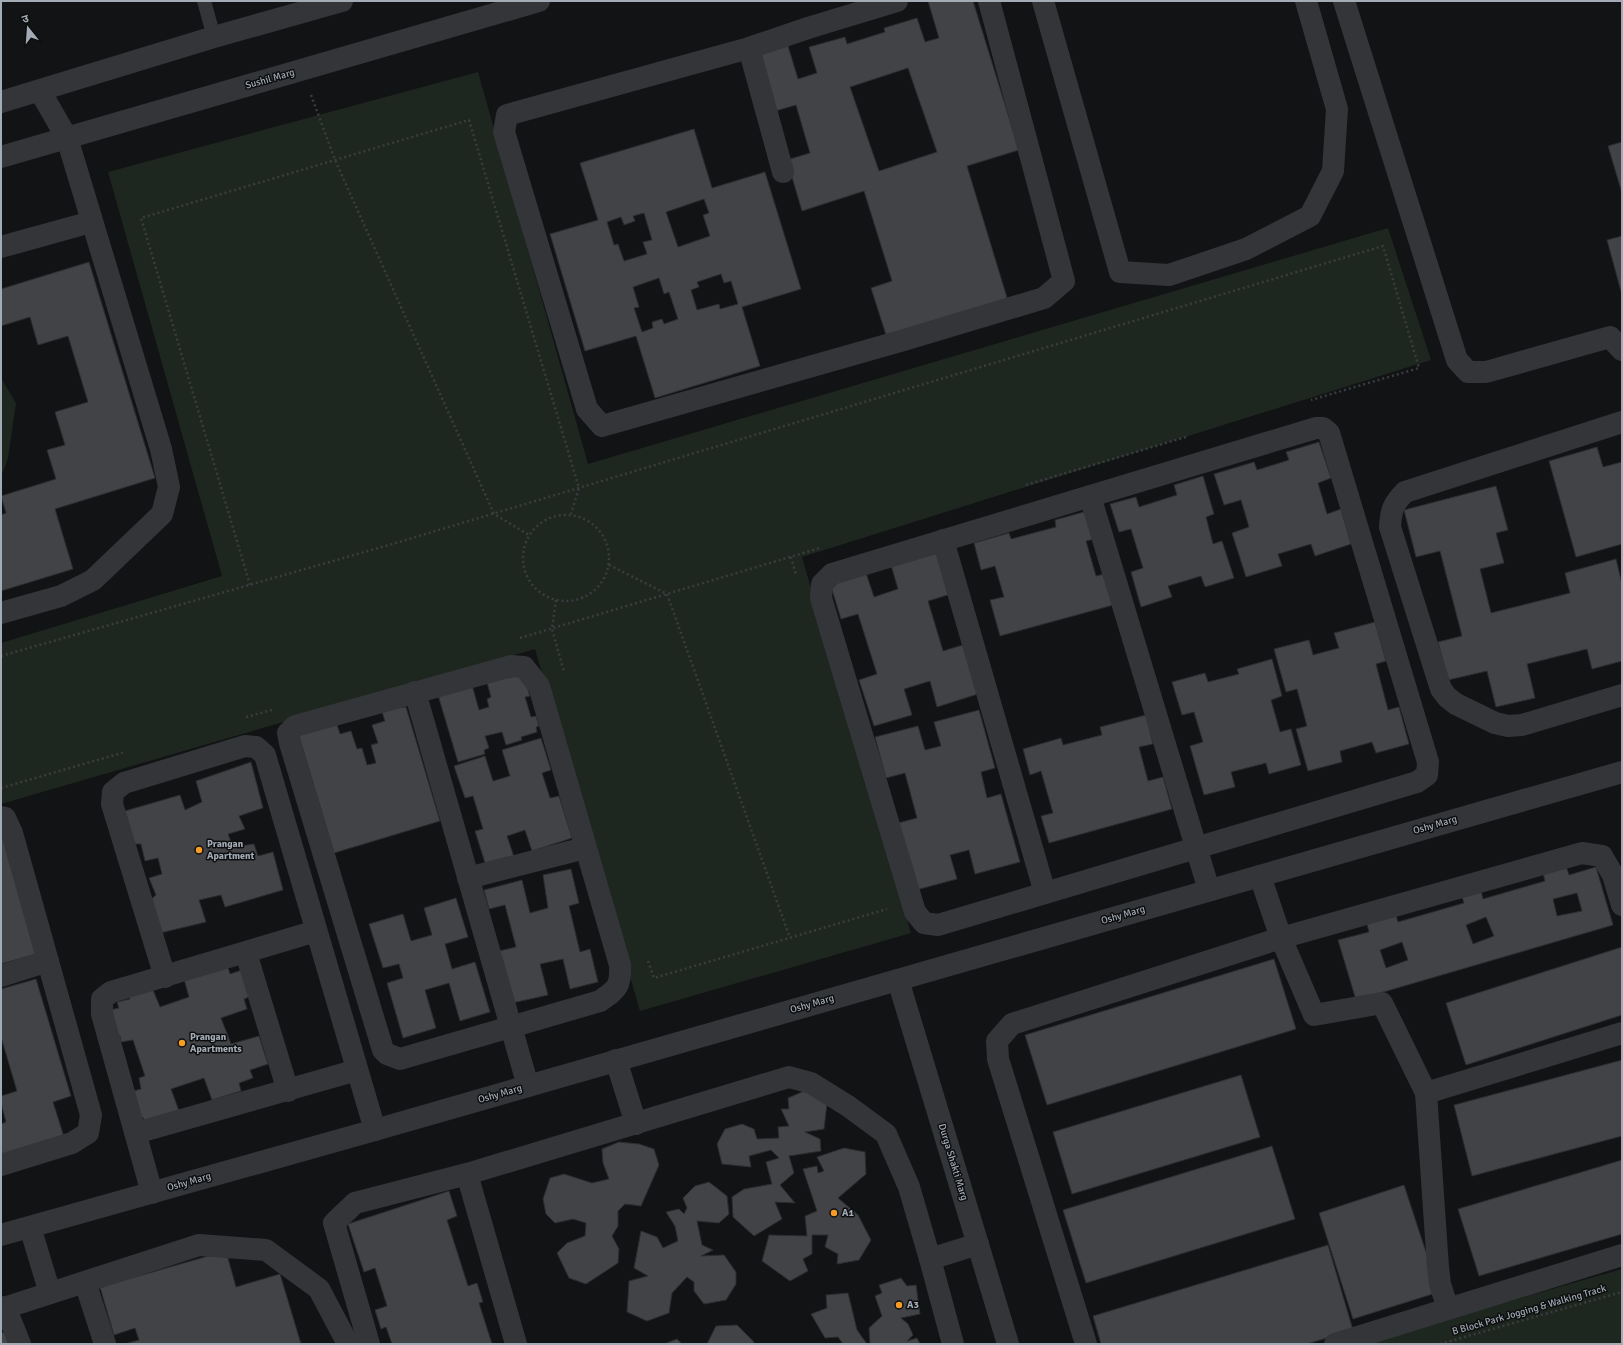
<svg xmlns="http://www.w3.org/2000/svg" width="1623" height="1345" font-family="Signika,'Noto Sans Devanagari',sans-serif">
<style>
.green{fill:#1e271f}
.building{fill:#414347;stroke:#2c2d30;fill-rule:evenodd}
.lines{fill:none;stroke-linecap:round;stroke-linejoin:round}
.path{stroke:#393c40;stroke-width:2.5;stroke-dasharray:2 3;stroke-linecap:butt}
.service{stroke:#333539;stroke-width:14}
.minor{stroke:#333539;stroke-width:22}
.tertiary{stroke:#333539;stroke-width:22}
.poi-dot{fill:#f99c25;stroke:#0d0e0f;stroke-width:1.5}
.labels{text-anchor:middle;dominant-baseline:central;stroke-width:3;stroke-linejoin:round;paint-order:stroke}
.street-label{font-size:10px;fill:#a3abb5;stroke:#0d0e0f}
.poi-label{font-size:10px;font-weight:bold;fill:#a3abb5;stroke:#0d0e0f;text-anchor:start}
</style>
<rect width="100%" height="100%" fill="#121314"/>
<g class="green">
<polygon points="478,72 588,464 1388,228 1431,360 802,557 911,933 640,1011 535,649 1,804 1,643 222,576 108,172"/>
<polygon points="1,378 16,403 8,458 1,477"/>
<polygon points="1622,1269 1622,1344 1360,1344"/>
</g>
<g class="building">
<path d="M928,1H973L1019,150L967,166L1008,301L887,338L871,288L892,281L864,191L802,211L787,160L810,153L796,105L772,112L755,56L788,46L798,79L817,73L809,47L845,37L847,44L885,32L884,28L917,18L925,42L939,38ZM908,68L937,152L879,171L850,87Z"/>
<path d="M694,129L712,188L765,172L801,289L742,307L760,366L655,398L636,336L585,351L550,234L598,220L580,163ZM704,199L709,213L703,215L710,236L678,247L666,212ZM644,213L652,240L643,242L647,254L624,261L618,244L614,245L607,222L621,217L624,225L635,221L633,216ZM721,274L724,283L731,281L738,304L720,309L719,304L697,310L691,290L699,287L697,282ZM659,278L664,294L669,292L678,319L664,324L662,319L652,322L653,328L642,332L634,308L639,307L633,287Z"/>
<polygon points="1622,142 1622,193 1608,146"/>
<polygon points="1622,236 1622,295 1607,240"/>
<polygon points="89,262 155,478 55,509 73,569 1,591 1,515 6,513 1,496 56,479 47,450 65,445 55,412 88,402 68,336 38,345 30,317 1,326 1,289"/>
<polygon points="1319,442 1331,478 1318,483 1327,514 1341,509 1351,544 1315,556 1311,544 1278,554 1282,566 1246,577 1232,533 1249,527 1241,500 1224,505 1214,474 1254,462 1257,470 1289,460 1286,452"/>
<polygon points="1597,447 1603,467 1622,462 1622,544 1576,557 1549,461"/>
<polygon points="1203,476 1214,514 1206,517 1213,544 1222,541 1234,578 1205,587 1201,576 1168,586 1172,597 1141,607 1131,572 1143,568 1131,529 1119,532 1110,504 1136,497 1139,507 1177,495 1174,485"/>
<polygon points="1496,486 1508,530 1496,533 1504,563 1480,569 1491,613 1570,593 1565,573 1616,559 1622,584 1622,661 1592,669 1587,649 1527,664 1535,698 1496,707 1487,671 1448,680 1438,642 1462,636 1440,551 1416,557 1404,510"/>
<polygon points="1091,510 1099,538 1086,541 1096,576 1108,573 1117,604 1000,636 990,600 1004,597 995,566 981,570 974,543 1009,533 1011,539 1056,527 1055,520"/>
<polygon points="938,551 951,594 928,601 943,651 966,644 981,693 937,707 930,681 904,689 912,715 874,726 859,680 877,674 858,614 841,619 830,583 866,573 874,597 898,589 891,565"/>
<polygon points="1375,622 1386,661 1376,664 1388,710 1399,707 1409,744 1376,753 1372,742 1340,751 1342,762 1308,771 1296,729 1307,726 1297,689 1286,692 1274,649 1309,640 1313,655 1339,648 1334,633"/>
<polygon points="1272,659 1282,696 1271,700 1280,732 1291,729 1301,765 1269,774 1266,763 1231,772 1235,787 1204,795 1190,746 1203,742 1194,712 1182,715 1172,682 1205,673 1208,682 1239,674 1237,669"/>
<polygon points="506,672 508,678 523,674 530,696 525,697 531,717 536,716 539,726 536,727 537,732 521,737 522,740 506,745 502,732 485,736 489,748 484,750 485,754 458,762 438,695 472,685 479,710 489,707 487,699 491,697 486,679"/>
<polygon points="406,707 440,821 334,853 298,733 336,722 340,734 351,731 357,749 362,748 367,765 376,763 371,745 378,743 372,725 385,721 381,709"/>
<polygon points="979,710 995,768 981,772 987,798 1001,794 1020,862 975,874 969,850 950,855 957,879 916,890 898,823 917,818 905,773 886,778 875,737 918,726 925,750 941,746 934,722"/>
<polygon points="1146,715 1153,744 1139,747 1148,781 1163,777 1172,809 1049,843 1041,816 1053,813 1041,771 1030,775 1023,749 1061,738 1063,745 1102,735 1100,727"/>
<polygon points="541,738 551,770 542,773 550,798 559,796 572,838 532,851 525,830 507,836 514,857 486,866 475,831 483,829 473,796 465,798 454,766 485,756 493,781 510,776 502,750"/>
<polygon points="251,762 263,808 239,816 245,829 228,834 233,847 254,844 258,856 273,852 283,890 225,907 221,895 199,900 206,922 160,933 149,901 156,895 149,878 162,874 158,858 145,861 141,844 134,844 125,811 180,795 185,810 202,802 196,781"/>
<polygon points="1,827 40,953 1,964"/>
<path d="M1566,866L1569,875L1596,867L1613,925L1356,1000L1338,940L1369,932L1367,924L1396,916L1398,922L1464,903L1462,897L1481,891L1483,899L1545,881L1543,873ZM1577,893L1582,911L1557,916L1553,899ZM1486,917L1494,936L1473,944L1466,925ZM1402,942L1408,960L1386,968L1380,950Z"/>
<polygon points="571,869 579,903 569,906 580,952 590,949 598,982 570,989 563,959 540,964 548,995 512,1003 499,951 516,947 505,905 489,909 484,890 522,880 530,913 548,908 543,875"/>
<polygon points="456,898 468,937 445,944 452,969 475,962 490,1012 460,1021 449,983 425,990 436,1028 403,1038 387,983 403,978 399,964 383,968 369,924 403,914 411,941 432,935 424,908"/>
<polygon points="1622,947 1622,1015 1466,1065 1446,1003"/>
<polygon points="1274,959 1296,1029 1047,1105 1025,1035"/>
<polygon points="227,965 230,974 242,970 251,996 244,999 247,1009 221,1018 231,1044 259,1036 268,1064 250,1070 253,1078 239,1083 241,1091 212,1100 204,1078 171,1089 179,1111 145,1123 143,1117 138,1122 134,1091 141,1089 139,1078 145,1076 133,1040 121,1042 120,1036 115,1037 110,1010 119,1008 117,1002 130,999 128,995 153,990 160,1007 189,997 184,979"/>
<polygon points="36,979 71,1096 53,1102 64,1137 1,1156 1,1124 6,1122 1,1103 1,1096 17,1091 1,1037 1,989"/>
<polygon points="1622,1060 1622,1136 1472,1176 1454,1105"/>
<polygon points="1241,1075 1260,1137 1072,1194 1053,1132"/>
<polygon points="809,1089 827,1104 824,1129 805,1132 820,1139 821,1151 789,1156 794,1173 780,1185 795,1203 775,1202 782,1219 754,1236 733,1217 732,1197 744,1189 772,1184 766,1162 779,1158 771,1150 749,1156 751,1167 722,1164 717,1144 725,1129 742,1124 754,1129 757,1139 779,1138 778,1127 789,1126 781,1109 789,1109 788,1098"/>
<polygon points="619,1142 639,1144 654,1149 659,1165 641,1206 625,1204 618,1211 618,1226 612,1236 619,1249 618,1263 586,1284 569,1278 557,1253 567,1243 585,1236 586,1223 573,1219 555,1223 546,1214 543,1199 550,1178 564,1174 592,1183 609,1179 603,1163 602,1149"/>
<polygon points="1272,1146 1295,1219 1086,1283 1063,1210"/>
<polygon points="844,1148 865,1152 866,1174 838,1198 858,1215 871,1240 859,1260 837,1264 838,1254 825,1247 828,1235 812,1235 812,1254 803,1259 808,1271 790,1281 762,1261 769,1235 807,1236 805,1216 817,1211 803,1169 817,1166 818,1173 824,1171 817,1157"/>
<polygon points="1622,1160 1622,1234 1479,1276 1458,1209"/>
<polygon points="709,1182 727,1196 729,1214 719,1223 697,1221 702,1245 713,1250 701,1256 724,1255 736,1272 736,1284 726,1300 704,1304 694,1291 694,1282 687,1277 672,1293 669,1313 647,1321 627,1312 629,1281 648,1276 634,1268 641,1231 657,1237 663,1248 678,1241 675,1226 666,1212 679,1209 684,1214 687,1208 683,1198 695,1186"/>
<polygon points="1404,1185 1439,1292 1353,1319 1319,1213"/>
<polygon points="449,1191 457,1216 447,1220 468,1286 477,1283 483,1302 479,1303 492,1344 392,1344 386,1327 381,1329 375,1310 387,1306 375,1268 364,1272 348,1224"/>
<polygon points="1328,1245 1353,1330 1307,1344 1101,1344 1093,1316"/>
<polygon points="226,1251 236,1287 280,1274 301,1344 124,1344 139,1340 135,1328 114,1335 100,1287"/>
<polygon points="901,1278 907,1286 916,1285 920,1314 901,1318 908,1324 913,1335 907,1341 917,1338 920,1344 870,1344 869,1328 882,1316 875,1296 882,1293 879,1285"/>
<polygon points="848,1293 857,1330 867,1344 843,1344 838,1337 825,1338 811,1314 827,1308 826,1295"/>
<polygon points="737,1325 754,1342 753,1344 707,1344 716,1326"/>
<polygon points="8,1331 12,1344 1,1344 1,1333"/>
<polygon points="677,1339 682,1344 664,1344"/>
</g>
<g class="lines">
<g class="path">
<polyline points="311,95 335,160 494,514 529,535"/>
<polyline points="1026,485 1186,437"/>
<circle cx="566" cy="558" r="43"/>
<polyline points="791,557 796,575"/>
<polyline points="609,565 667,594 790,938"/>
<polyline points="250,585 141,218 469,120 579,488 571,514"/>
<polyline points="556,600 552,629 564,672"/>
<polyline points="520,638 820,548"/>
<polyline points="1,656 389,545 1383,246 1419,368 1311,400"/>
<polyline points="246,717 272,710"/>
<polyline points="1,788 125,752"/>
<polyline points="648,961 654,978 887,909"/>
<polyline points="1440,1344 1622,1292"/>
</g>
<polyline class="service" points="204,1 214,37"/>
<g class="minor">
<polyline points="897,1 808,28 749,48 507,115 504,132 587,409 602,426 904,340 1044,298 1064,281 989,1"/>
<polyline points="1043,1 1120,272 1169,275 1246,249 1310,216 1333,171 1337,109 1306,1"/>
<polyline points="1344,1 1457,360 1468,372 1486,372 1610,337 1622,350"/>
<polyline points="749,48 783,172"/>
<polyline points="1,247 91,222"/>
<path d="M1622,422L1405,492C1393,504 1391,510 1390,527L1441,689L1447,697L1456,704L1495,723L1508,726L1522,725L1622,695"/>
<polygon points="1316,428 1323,428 1329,433 1428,762 1427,775 1417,782 938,925 924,923 915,912 821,598 822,584 832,574"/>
<polyline points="1090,496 1209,890"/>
<polyline points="943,540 1045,893"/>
<polyline points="1,613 61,596 93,580 162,514 169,487 161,449 67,138 40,91"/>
<path d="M511,666L524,667L539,686L620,965C621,987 617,989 600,1001L400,1059L387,1054L383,1050L290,743L288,733L295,726Z"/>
<polyline points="415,692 528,1086"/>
<polyline points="1,817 5,818 12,833 91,1115 88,1133 72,1143 1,1165"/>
<polyline points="1260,876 1281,938 1582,853 1602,856 1613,875 1622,905"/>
<polyline points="468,878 585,848"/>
<polyline points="246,953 288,1091"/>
<polyline points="1,976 48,961"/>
<polyline points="165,977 112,804 113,792 124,783 245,746 256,747 265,755 375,1130"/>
<polyline points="898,980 1008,1344"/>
<polyline points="616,1060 636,1124"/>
<polyline points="1426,1093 1622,1033"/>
<polyline points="136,1133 357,1070"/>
<polyline points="152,1193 102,1014 102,999 111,992 316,931"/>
<polyline points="30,1227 50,1293"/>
<polyline points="1,1235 375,1130 1622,772"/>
<polyline points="930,1259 953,1344"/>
<polyline points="85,1282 105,1344"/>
<polyline points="5,1307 20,1344"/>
<polyline points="1,1309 199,1245 266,1250 319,1289 348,1344"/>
<polyline points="369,1344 334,1223 355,1203 467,1174"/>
<polyline points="516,1344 467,1174 789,1077 811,1083 848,1106 886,1134 909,1187 930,1259 978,1244"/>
<polyline points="1086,1344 998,1059 997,1041 1012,1024 1281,938 1314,1015 1382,1003 1426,1093 1438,1267 1440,1284 1448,1309"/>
<polyline points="1335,1344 1622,1255"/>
</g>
<g class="tertiary">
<polyline points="1,102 214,37 342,1"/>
<polyline points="1,157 539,1"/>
</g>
</g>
<g class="poi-dot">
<circle cx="199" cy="850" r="4"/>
<circle cx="182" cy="1043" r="4"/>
<circle cx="834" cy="1213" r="4"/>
<circle cx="899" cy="1305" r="4"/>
</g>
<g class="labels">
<g class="street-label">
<text transform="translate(270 79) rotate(-16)">Sushil Marg</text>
<text transform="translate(1435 825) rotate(-16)">Oshy Marg</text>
<text transform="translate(1123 915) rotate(-16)">Oshy Marg</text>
<text transform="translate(812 1004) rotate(-16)">Oshy Marg</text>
<text transform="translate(500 1094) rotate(-16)">Oshy Marg</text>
<text transform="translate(953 1162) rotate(73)">Durga Shakti Marg</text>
<text transform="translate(189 1182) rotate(-16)">Oshy Marg</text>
<text transform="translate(1529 1310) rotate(-16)">B Block Park Jogging &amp; Walking Track</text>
</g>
<g class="poi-label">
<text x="207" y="844">Prangan<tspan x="207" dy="12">Apartment</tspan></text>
<text x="190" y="1037">Prangan<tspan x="190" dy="12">Apartments</tspan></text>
<text x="842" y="1213">A1</text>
<text x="907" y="1305">A3</text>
</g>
</g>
<rect width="1623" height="1345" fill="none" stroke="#a3abb5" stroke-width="4"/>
<g transform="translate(28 28) rotate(343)" stroke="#0d0e0f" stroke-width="3" paint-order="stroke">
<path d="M0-3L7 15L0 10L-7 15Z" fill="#a3abb5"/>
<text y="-6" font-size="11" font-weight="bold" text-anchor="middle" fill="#a3abb5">उ</text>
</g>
</svg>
